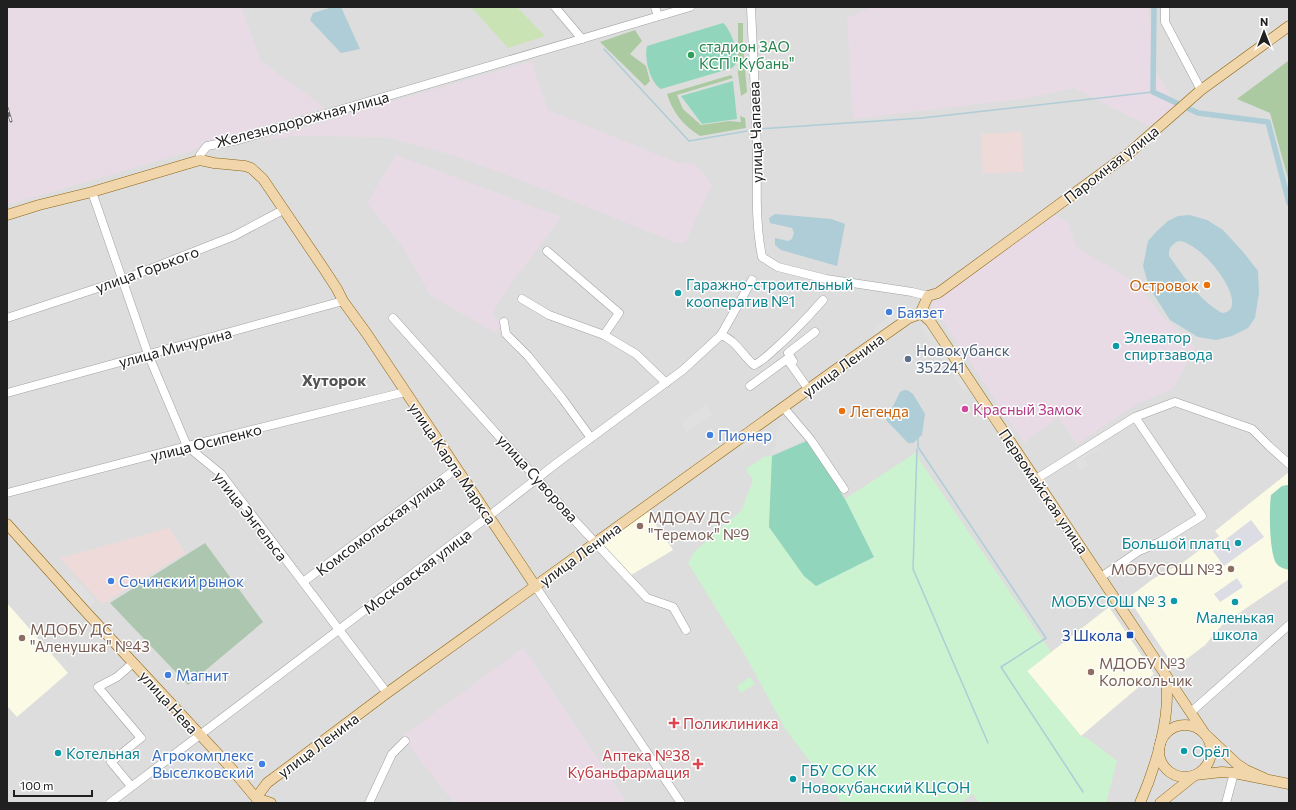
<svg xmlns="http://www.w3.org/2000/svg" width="1296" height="810" font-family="Commissioner,sans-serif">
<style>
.residential{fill:#dedddd}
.commercial{fill:#eedbd9}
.industrial{fill:#e8dbe5}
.education{fill:#fbfbe5}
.grass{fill:#cae3b4}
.forest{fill:#accaa2}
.cemetery{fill:#acc6b0}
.park{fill:#cbf3cf}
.pitch{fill:#90d5bc}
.parking{fill:#e0e0e0}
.plaza{fill:#dcdce5}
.water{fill:#aecdd7;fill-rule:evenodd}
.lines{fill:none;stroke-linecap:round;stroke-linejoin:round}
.stream{stroke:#aecdd7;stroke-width:1.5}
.canal{stroke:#aecdd7;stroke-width:5.5}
.minor-casing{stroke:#a1a1a1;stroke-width:9}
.major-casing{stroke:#8a6612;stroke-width:11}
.minor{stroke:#fff;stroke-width:8}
.major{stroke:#f1d5ab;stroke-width:10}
.rail-casing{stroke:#6e6e6e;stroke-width:3}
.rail{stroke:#fff;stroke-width:1.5;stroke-dasharray:4.5;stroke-linecap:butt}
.leisure-dot{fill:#2e9e5b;stroke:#fff;stroke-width:1.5}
.food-dot{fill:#e8710a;stroke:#fff;stroke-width:1.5}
.culture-dot{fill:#0f9aa8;stroke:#fff;stroke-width:1.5}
.shop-dot{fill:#3f7fe0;stroke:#fff;stroke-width:1.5}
.service-dot{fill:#5c6f8a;stroke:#fff;stroke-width:1.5}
.hotel-dot{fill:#d1479c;stroke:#fff;stroke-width:1.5}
.education-dot{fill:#8d6e63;stroke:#fff;stroke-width:1.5}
.transit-dot{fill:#1a4fb4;stroke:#fff;stroke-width:1.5}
.health-dot{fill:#e0444e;stroke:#fff;stroke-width:1.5}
.labels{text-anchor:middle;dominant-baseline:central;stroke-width:3;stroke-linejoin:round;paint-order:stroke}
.leisure-label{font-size:15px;fill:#27864d;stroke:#fff;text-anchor:start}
.street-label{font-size:15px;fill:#202020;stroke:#fff}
.culture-label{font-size:15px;fill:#0d838f;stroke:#fff;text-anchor:start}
.food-label{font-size:15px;fill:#c56008;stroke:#fff;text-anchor:end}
.shop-label{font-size:15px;fill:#366cbe;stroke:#fff;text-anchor:start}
.service-label{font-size:15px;fill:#4e5e75;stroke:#fff;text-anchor:start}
.hotel-label{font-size:15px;fill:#b23c85;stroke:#fff;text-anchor:start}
.education-label{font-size:15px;fill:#785e54;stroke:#fff;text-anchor:start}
.transit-label{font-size:15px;fill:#164399;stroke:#fff;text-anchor:end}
.health-label{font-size:15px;fill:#be3a42;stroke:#fff;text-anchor:start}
.neighbourhood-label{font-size:16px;font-weight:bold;fill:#535353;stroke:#fff}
</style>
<rect width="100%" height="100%" fill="#efede8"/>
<rect class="residential" x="7" y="7" width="1282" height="796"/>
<g class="commercial">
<polygon points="1022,132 1023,172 983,173 981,134"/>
<polygon points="169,528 185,553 102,604 60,558"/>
</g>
<g class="industrial">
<polygon points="7,7 241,7 261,61 325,108 210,142 192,151 7,205"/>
<polygon points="868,7 1148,7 1156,73 1177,106 1149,126 1074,88 1028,98 853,119 847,18 868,9"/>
<polygon points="531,61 548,110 678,163 694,163 712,184 685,243 674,242 533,185 459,157 385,137 292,136 257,141"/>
<polygon points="396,155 561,217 508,288 492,314 502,324 496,333 431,296 402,246 367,203"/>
<polygon points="1054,215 1068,222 1076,247 1136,283 1163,317 1196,347 1172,389 1137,404 1077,444 1058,417 1024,443 931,304"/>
<polygon points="523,648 627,803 454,803 402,737"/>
</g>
<g class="education">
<polygon points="1289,472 1289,579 1223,624 1205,645 1175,668 1128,598 1153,579 1182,563 1219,536 1215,531"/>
<polygon points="646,510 673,550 631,575 600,543"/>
<polygon points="7,603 68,673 17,717 7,706"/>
<polygon points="1109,607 1154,674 1081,736 1027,671"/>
</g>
<polygon class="grass" points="471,7 517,7 545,36 508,48"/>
<g class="forest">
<polygon points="738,23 743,23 743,44 747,92 741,96 738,73"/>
<polygon points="635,30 642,41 630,54 646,66 650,81 645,86 600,42"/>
<polygon points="1288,61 1289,62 1289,182 1270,113 1237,99"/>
<path d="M731,75L733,78L677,95L683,109L701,125L729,121L741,122L740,116L745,118L746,128L700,136C683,125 673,113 667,94Z"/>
</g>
<polygon class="cemetery" points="205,543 263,622 188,685 110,603"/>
<g class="park">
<polygon points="917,452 920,461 1051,652 1027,671 1081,736 1087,738 1117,761 1106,803 979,803 973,794 960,803 842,803 786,730 745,655 688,563 694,552 742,510 753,480 746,469 764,457 772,456 769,527 804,576 815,585 874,557 845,499"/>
<polygon points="750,677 755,684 741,693 737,686"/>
</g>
<g class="pitch">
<path d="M723,23C731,30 739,52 736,63C735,65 734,66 732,68L661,89C650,83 644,58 647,46Z"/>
<polygon points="733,81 737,119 702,124 681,96"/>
<polygon points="809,440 846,501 874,557 816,586 804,576 769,527 772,456"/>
<path d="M1287,485H1289V570C1284,569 1279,567 1276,563C1269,551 1269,508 1271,495L1282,486Z"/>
</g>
<g class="parking">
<polygon points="901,308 905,314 877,335 873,330"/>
<polygon points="926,324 950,358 944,362 920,328"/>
<polygon points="952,362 968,387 963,391 947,365"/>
<polygon points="706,405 713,414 687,432 681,423"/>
<polygon points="785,420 791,421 807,439 772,455 773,450 776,446 777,425"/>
<polygon points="757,434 760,438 743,451 740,447"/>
<polygon points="731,435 734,439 706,459 703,454"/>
<polygon points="1096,444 1099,449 1084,458 1089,466 1081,471 1073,458"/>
<polygon points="74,577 96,601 90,607 67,583"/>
<polygon points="1147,641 1154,642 1169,664 1167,667"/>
</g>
<g class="plaza">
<polygon points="1251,520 1264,537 1224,566 1212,550"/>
<polygon points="1237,578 1243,587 1220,602 1214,594"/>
</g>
<g class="water">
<polygon points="333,7 341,7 360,49 341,53 310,20 313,13"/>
<polygon points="775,214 831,219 845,224 837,266 781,250 775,245 775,238 788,241 792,239 794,233 792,228 770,223 769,218"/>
<path d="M1190,215L1207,220L1223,230L1244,253L1258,271L1259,293L1255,318L1248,328L1232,336L1216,340L1198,337L1170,320L1149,287L1143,266L1148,241L1157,231L1168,221L1178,216ZM1178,241C1203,241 1254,310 1222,313C1198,299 1185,278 1169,256C1168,248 1172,245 1178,241Z"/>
<polygon points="904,390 907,390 913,394 925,414 922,435 913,443 908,443 886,420 900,392"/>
</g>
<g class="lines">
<g class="stream">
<polyline points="604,49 689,141 747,131"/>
<polyline points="759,129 922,118 1153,92"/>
<polyline points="918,439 918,447 1046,638 1001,667 1083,792"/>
<polyline points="917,449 913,569 988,743"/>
</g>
<polyline class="canal" points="1154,7 1153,92 1198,113 1268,122 1289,203"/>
<defs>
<g id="minor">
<polyline points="555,7 582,39"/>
<polyline points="655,7 658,16"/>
<path d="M751,7C753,56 756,104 757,153C757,188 755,222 762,257L778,267L826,279L912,292L928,296"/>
<polyline points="1165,7 1165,22 1201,90"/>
<polyline points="200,160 200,155 207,146 238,140 690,7"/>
<polyline points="92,192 148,354 187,446 221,474 387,693"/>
<polyline points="547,251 619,313 604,335"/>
<polyline points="522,299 549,315 604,335 636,354 666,383"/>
<polyline points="7,318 122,280 234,236 283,210"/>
<polyline points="393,318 564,509 647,598 673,607 686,630"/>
<polyline points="504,322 506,334 528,356 562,398 591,438"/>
<polyline points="721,335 752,280"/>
<polyline points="793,361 788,353 815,332"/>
<polyline points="750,386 787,359 809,390"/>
<polyline points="7,393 343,301"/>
<polyline points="784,408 811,440 844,489"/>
<polyline points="1036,479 1135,417 1175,402 1252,429 1269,446 1289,464"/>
<polyline points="7,493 187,446 405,392"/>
<polyline points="1101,577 1139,551 1160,542 1202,516 1135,417"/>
<polyline points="303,582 456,469"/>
<polyline points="536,587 681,803"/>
<polyline points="1191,712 1289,625"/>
<polyline points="131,786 111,762 141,738 98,687 117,677 133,663"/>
<path d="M110,803L489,516L557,463L683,370L721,335C736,340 742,355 754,365C763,361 769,354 776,348C793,333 808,317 823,300"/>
<polyline points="369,803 392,754 405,741"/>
<polyline points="1226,803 1234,773"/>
</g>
<g id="major">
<polyline points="7,215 39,205 92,192 200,160 214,163 245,166 251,168 263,179 324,269 337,289 343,301 367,334 536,587"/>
<polyline points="920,314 922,314 930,321 1205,734 1237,764 1246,770 1264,778"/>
<polyline points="7,524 86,612 231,768 256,798 271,803"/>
<circle cx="1185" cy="751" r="26"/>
<polyline points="256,798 267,783 387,693 835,370 909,318 920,314 928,296 938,293 945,288 1128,154 1201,90 1289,26"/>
<path d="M1140,803C1155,769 1173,712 1165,675"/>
<polyline points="1160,803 1195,775 1222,772 1234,773 1289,784"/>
</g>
</defs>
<use href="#minor" class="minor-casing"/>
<use href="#major" class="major-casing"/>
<use href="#minor" class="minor"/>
<use href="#major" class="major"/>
<defs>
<polyline id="rail" points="7,108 11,121"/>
</defs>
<use href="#rail" class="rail-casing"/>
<use href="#rail" class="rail"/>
</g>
<circle class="leisure-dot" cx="691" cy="55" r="4"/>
<g class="food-dot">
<circle cx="1207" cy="285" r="4"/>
<circle cx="842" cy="411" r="4"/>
</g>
<g class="culture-dot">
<circle cx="678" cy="293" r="4"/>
<circle cx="1116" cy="346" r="4"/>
<circle cx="1238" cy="543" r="4"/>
<circle cx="1174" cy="601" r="4"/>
<circle cx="1235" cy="602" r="4"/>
<circle cx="1184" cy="751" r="4"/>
<circle cx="58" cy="753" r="4"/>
<circle cx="793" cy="779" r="4"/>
</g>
<g class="shop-dot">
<circle cx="889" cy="312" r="4"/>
<circle cx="710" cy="435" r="4"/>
<circle cx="111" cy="581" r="4"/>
<circle cx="168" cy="675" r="4"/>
<circle cx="262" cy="764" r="4"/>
</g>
<circle class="service-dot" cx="908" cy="359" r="4"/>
<circle class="hotel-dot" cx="965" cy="409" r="4"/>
<g class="education-dot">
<circle cx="640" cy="526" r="4"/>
<circle cx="1231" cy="569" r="4"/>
<circle cx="22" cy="638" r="4"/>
<circle cx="1091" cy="672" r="4"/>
</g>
<rect class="transit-dot" x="1126" y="631" width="8" height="8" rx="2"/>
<g class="health-dot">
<path d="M672 717h4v4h4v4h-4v4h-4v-4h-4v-4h4z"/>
<path d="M696 758h4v4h4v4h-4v4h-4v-4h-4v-4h4z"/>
</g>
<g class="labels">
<g class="leisure-label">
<text x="699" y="46">стадион ЗАО<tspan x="699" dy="17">КСП "Кубань"</tspan></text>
</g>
<g class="street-label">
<text transform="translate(302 119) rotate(-15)">Железнодорожная улица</text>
<text transform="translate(755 132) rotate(-92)">улица Чапаева</text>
<text transform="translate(1111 164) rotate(-38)">Паромная улица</text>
<text transform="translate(147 269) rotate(-20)">улица Горького</text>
<text transform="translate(175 347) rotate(-15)">улица Мичурина</text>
<text transform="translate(843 365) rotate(-36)">улица Ленина</text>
<text transform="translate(206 442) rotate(-14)">улица Осипенко</text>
<text transform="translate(453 463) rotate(56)">улица Карла Маркса</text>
<text transform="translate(538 478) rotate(48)">улица Суворова</text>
<text transform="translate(1044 491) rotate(56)">Первомайская улица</text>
<text transform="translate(251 516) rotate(52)">улица Энгельса</text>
<text transform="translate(380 525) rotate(-37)">Комсомольская улица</text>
<text transform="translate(580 554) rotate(-36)">улица Ленина</text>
<text transform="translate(417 571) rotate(-37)">Московская улица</text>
<text transform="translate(169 702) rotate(48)">улица Нева</text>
<text transform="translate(318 745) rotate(-37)">улица Ленина</text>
</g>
<g class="culture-label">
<text x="686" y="284">Гаражно-строительный<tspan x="686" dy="17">кооператив №1</tspan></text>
<text x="1124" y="337">Элеватор<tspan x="1124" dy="17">спиртзавода</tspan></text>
<text x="1230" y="543" text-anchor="end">Большой платц</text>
<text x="1166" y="601" text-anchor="end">МОБУСОШ № 3</text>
<text x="1235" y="617" text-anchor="middle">Маленькая<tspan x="1235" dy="17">школа</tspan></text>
<text x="1192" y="751">Орёл</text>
<text x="66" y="753">Котельная</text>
<text x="801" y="770">ГБУ СО КК<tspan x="801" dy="17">Новокубанский КЦСОН</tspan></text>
</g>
<g class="food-label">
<text x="1199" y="285">Островок</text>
<text x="850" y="411" text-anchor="start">Легенда</text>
</g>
<g class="shop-label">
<text x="897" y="312">Баязет</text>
<text x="718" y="435">Пионер</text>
<text x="119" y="581">Сочинский рынок</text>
<text x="176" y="675">Магнит</text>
<text x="254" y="755" text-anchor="end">Агрокомплекс<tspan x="254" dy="17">Выселковский</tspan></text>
</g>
<g class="service-label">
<text x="916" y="350">Новокубанск<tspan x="916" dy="17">352241</tspan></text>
</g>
<g class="hotel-label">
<text x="973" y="409">Красный Замок</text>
</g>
<g class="education-label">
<text x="648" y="517">МДОАУ ДС<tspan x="648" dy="17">"Теремок" №9</tspan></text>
<text x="1223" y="569" text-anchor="end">МОБУСОШ №3</text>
<text x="30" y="629">МДОБУ ДС<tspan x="30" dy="17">"Аленушка" №43</tspan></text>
<text x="1099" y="663">МДОБУ №3<tspan x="1099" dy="17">Колокольчик</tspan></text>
</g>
<g class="transit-label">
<text x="1122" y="635">3 Школа</text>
</g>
<g class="health-label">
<text x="683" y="723">Поликлиника</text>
<text x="690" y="755" text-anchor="end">Аптека №38<tspan x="690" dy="17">Кубаньфармация</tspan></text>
</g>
<g class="neighbourhood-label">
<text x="334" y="379">Хуторок</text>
</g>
</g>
<rect width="1296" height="810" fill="none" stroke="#202020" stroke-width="16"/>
<g transform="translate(1264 32)" stroke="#ffffff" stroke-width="3" paint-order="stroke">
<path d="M0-3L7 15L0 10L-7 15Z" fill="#202020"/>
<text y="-6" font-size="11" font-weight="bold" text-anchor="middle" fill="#202020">N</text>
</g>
<path d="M14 790v6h78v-6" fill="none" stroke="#202020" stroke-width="2"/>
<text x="20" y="790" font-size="12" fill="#202020" stroke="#ffffff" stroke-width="3" paint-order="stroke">100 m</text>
</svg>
